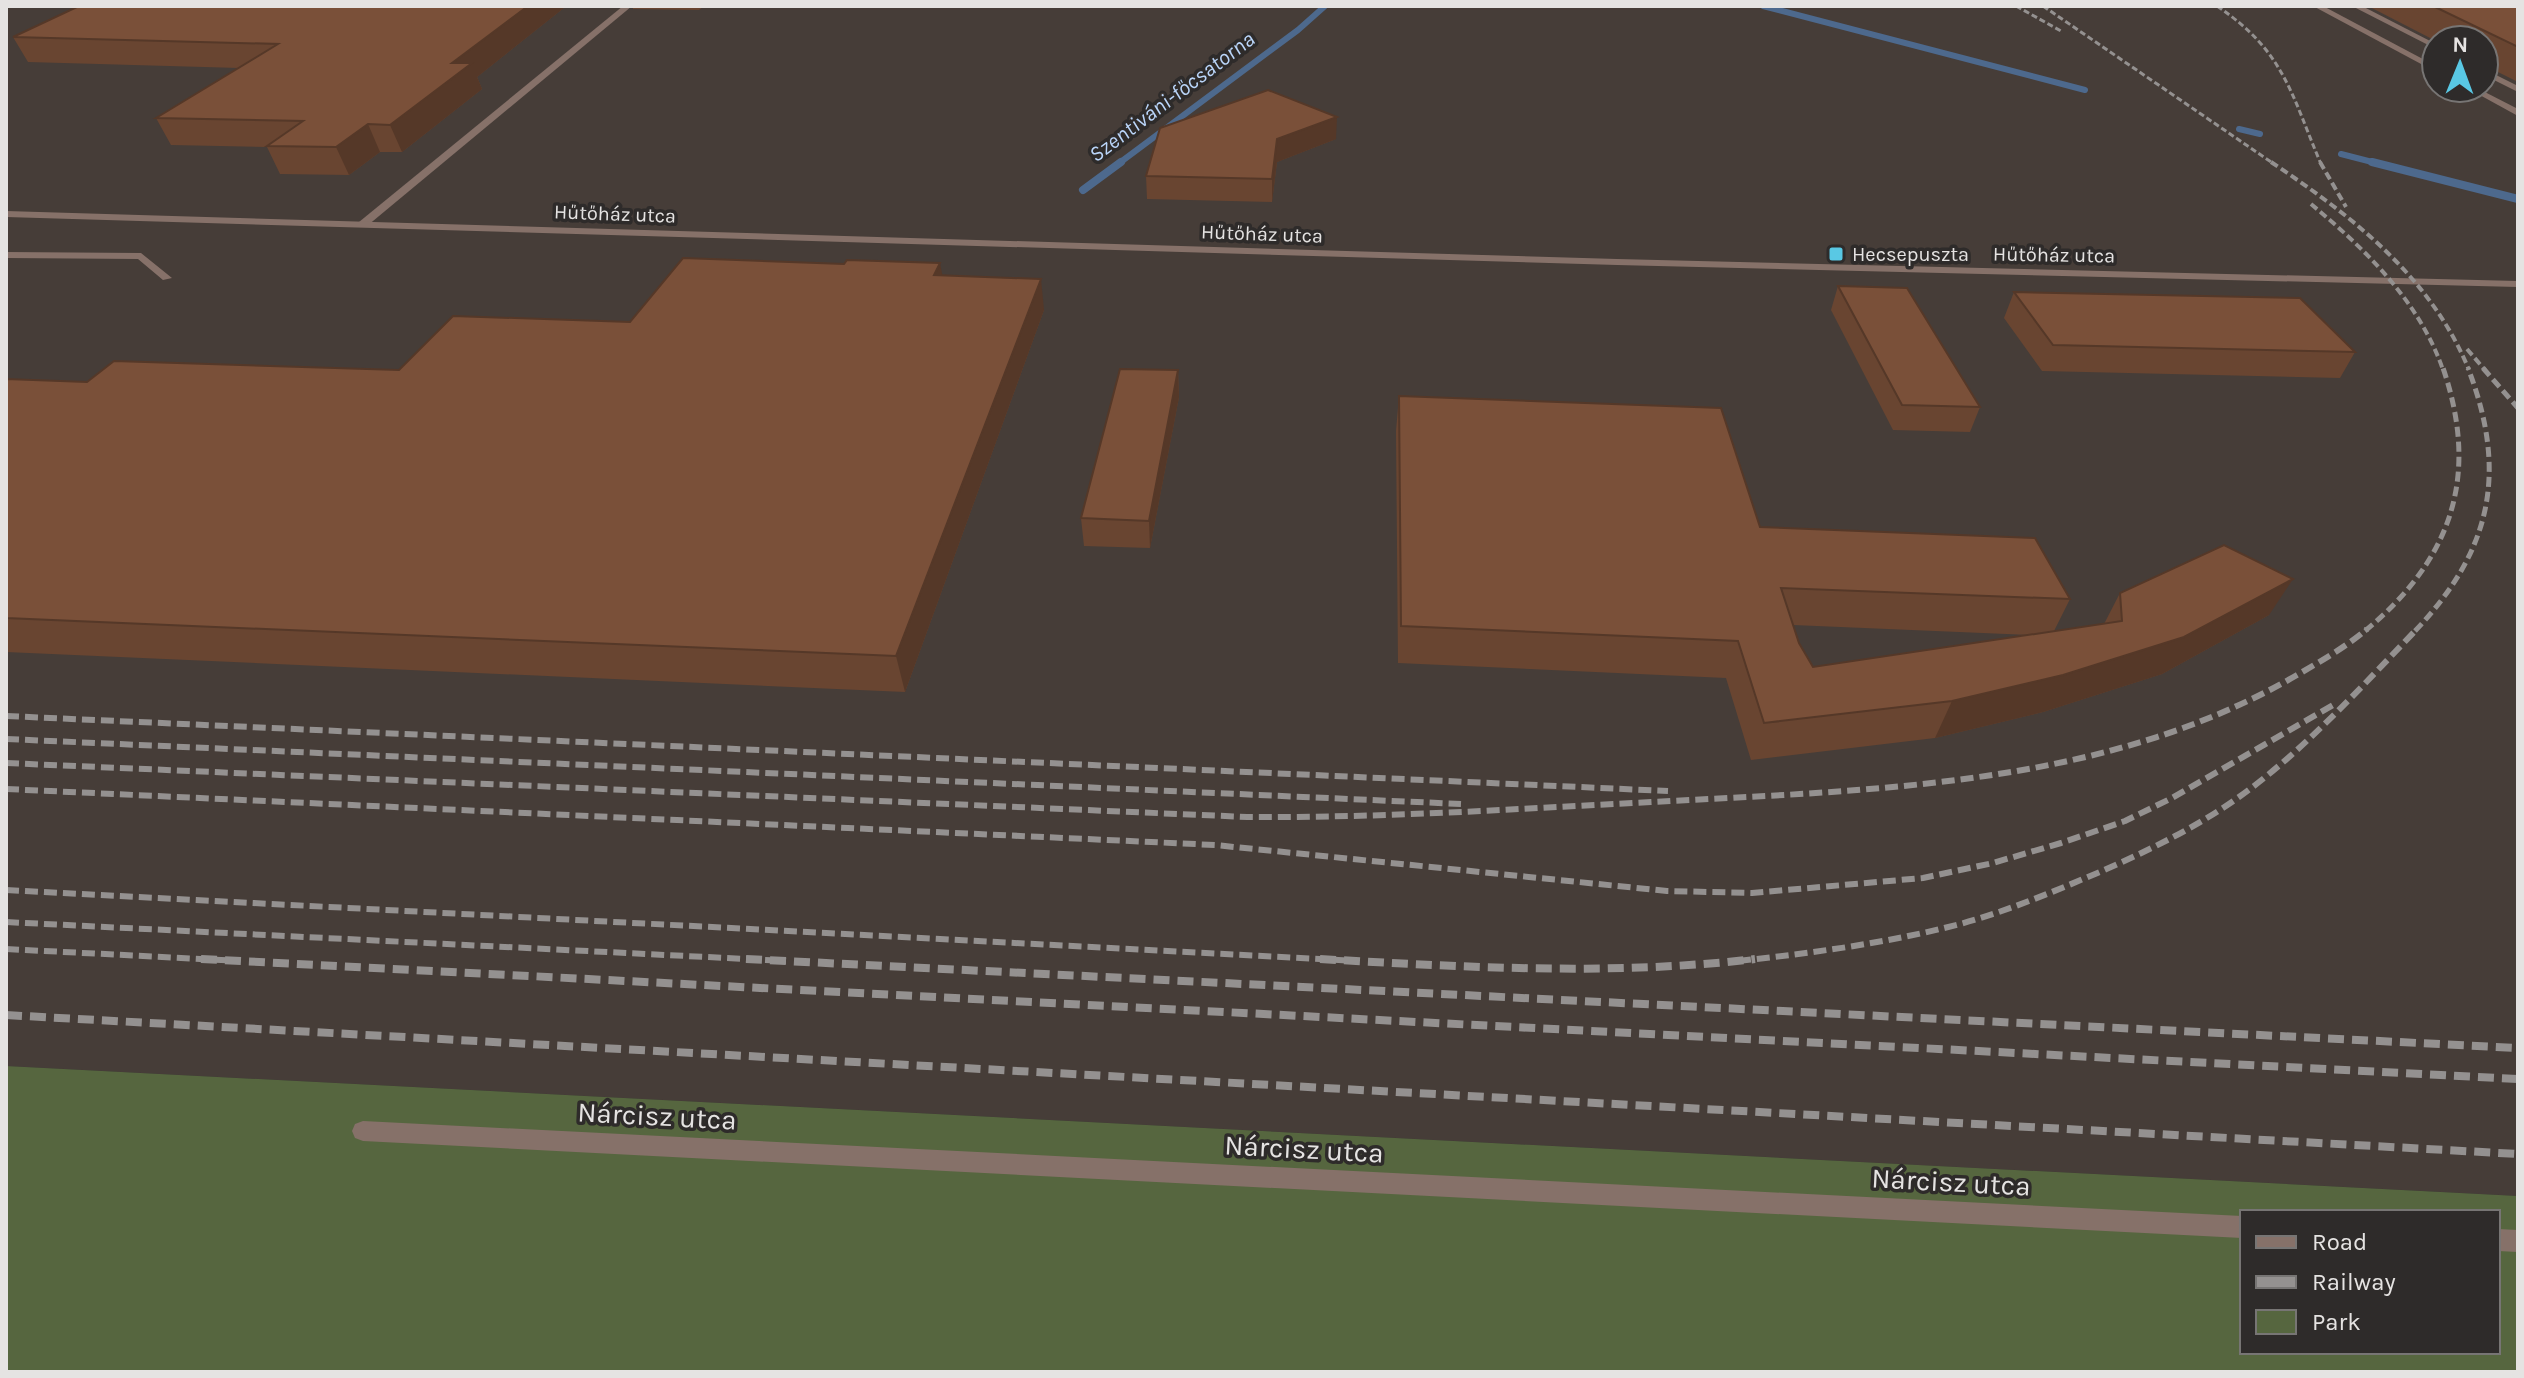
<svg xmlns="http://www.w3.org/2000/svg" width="2524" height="1378" font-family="Karla,sans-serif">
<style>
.built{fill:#463d38;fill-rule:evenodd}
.green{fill:#56663f;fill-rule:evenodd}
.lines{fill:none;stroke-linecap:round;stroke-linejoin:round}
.stream-far1{stroke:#4d698d;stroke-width:6}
.stream{stroke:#4d698d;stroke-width:8}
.service{fill:#867169;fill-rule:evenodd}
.minor{fill:#867169;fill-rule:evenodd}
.tertiary{fill:#867169;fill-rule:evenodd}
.rail-far4{stroke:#949190;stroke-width:3;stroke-dasharray:6 3;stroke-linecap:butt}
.rail-far3{stroke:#949190;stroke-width:4;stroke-dasharray:8 4;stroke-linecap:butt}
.rail-far2{stroke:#949190;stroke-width:5;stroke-dasharray:10 5;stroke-linecap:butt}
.rail-far1{stroke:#949190;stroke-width:6;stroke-dasharray:13 6;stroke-linecap:butt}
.rail{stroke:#949190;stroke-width:8;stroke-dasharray:16 8;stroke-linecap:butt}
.wall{fill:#694531;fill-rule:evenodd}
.shaded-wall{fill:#553828}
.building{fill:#7a5039;stroke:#553828;stroke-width:2}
.poi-dot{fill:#59c8e4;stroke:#2e2b2a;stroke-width:3}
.labels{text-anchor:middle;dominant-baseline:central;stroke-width:7;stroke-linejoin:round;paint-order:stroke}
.far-street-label{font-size:20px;fill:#e5e3e2;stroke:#2e2b2a}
.far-poi-label{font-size:20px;fill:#e5e3e2;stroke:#2e2b2a;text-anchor:start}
.far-water-label{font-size:22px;font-style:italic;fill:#bad5f9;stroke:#2e2b2a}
.near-street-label{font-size:28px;fill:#e5e3e2;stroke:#2e2b2a}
</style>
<rect width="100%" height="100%" fill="#383534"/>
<path class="built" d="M6,6H2518V1196L6,1066ZM2436,40H2484V88H2436Z"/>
<path class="green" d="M6,1066L2518,1196V1372H6ZM2242,1212H2498V1352H2242Z"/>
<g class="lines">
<g class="stream-far1">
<polyline points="1763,6 2085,90"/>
<polyline points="2239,129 2260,134"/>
<polyline points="2341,154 2380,164"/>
<polyline points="1118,164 1298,30 1325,6"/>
</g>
<g class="stream">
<polyline points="2372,162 2518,199"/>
<polyline points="1083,190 1121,162"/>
</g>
<g class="service">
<polygon points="623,6 632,6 367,226 359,226 359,222"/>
<polygon points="2313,6 2323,6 2436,66 2436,72"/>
<polygon points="2352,6 2362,6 2436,44 2436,49"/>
<polygon points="2484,69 2518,86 2518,92 2484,75"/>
<polygon points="2467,88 2477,88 2518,109 2518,116"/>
<polygon points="6,252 141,253 172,278 163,280 138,259 6,258"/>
</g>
<g class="minor">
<polygon points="363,1121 2242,1216 2242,1238 363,1141 355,1138 352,1131 355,1124"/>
<polygon points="2498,1229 2518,1230 2518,1252 2498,1251"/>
</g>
<polygon class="tertiary" points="6,211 1617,259 2518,281 2518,287 1617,265 6,217"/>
<g class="rail-far4">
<polyline points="2016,6 2061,31"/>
<polyline points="2043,6 2274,164"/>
<path d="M2217,6C2285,52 2291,94 2321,164"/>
</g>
<g class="rail-far3">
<path d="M2271,162C2352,216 2431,277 2469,370"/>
<polyline points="2320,162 2346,207"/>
<path d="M2311,204C2365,249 2420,302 2443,370"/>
<polyline points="2467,349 2485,370"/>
</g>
<g class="rail-far2">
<polyline points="2483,368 2518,408"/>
<path d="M2365,631C2452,559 2480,476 2443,368"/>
<path d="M2415,631C2492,550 2508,472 2468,368"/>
</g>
<g class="rail-far1">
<polyline points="6,716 1668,791"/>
<polyline points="6,739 1461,804"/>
<path d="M6,763L1247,817C1382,818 1516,809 1651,802C1869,790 2103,788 2297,675C2321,661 2346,647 2367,629"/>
<polyline points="6,789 1215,845 1667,891 1752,893 1923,878 1993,863 2061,843 2125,821 2172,798 2335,704"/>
<polyline points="6,890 1358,961"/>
<polyline points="6,922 786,961"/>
<polyline points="6,949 240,961"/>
<path d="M1738,961C1812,953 1888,943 1960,924C2008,911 2055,891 2102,871C2154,848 2205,823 2250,789C2312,742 2364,684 2417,629"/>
</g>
<g class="rail">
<polyline points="201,959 2518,1079"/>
<polyline points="746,959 2518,1048"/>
<path d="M1320,959C1465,967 1610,976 1755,959"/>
<polyline points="6,1015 2518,1154"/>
</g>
</g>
<g class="wall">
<polygon points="79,6 619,6 615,8 565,7 477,77 482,89 402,152 380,152 349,175 280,174 267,147 171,145 156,118 239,68 28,62 13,37"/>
<polygon points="633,6 704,6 699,10 633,9"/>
<polygon points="2368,6 2518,6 2518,82 2484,65 2484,40 2436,41"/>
<polygon points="1336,139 1277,162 1272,202 1147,199 1146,176"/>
<polygon points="943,276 1044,310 905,692 6,652 6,379 87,382 399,370 630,322"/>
<polygon points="1838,286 1980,407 1970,432 1893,430 1831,310"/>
<polygon points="2014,292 2355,352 2340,378 2042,371 2004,318"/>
<polygon points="1178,370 1179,397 1150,548 1084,546 1081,518"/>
<path d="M1399,396L1760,527L2070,599L2054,631L2104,624L2120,593L2269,615L2162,674L2043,712L1935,738L1751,760L1726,678L1398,663L1396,431ZM1793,625L2030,635L1813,667L1799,643Z"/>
</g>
<g class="shaded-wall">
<polygon points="528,6 565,6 565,7 477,77 482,89 402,152 390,125 452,63"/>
<polygon points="1337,117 1336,139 1277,162 1272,202 1272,179 1277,139"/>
<polygon points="368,124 380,152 349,175 336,147"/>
<polygon points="940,263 946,294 934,275"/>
<polygon points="1041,279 1044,310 905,692 896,656"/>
<polygon points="1178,370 1179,397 1150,548 1149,521"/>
<polygon points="2293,579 2269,615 2162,674 2043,712 1935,738 1952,701"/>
</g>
<g class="building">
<polygon points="79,6 528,6 452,63 472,63 390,125 368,124 336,147 267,146 303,121 156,118 278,44 13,37"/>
<polygon points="2433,6 2518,6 2518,47"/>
<polygon points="1268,90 1337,117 1277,139 1272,179 1146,176 1160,128"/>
<polygon points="683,258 844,264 847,260 940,263 934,275 1041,279 896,656 6,618 6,379 87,382 114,361 399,370 453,316 630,322"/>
<polygon points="1838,286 1907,288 1980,407 1902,405"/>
<polygon points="2014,292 2300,298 2355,352 2053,345"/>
<polygon points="1120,369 1178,370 1149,521 1081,518"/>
<polygon points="1399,396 1721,408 1760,527 2035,538 2070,599 1781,588 1799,643 1813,667 2122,621 2120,593 2224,545 2293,579 2184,637 2063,675 1952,701 1764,723 1738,641 1401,626"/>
</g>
<rect class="poi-dot" x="1828" y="246" width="16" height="16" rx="4"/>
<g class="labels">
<g class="far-street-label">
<text transform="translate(615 214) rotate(2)">Hűtőház utca</text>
<text transform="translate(1262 234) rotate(2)">Hűtőház utca</text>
<text transform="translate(2054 255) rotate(1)">Hűtőház utca</text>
</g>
<g class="far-poi-label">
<text x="1852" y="254">Hecsepuszta</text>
</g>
<g class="far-water-label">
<text transform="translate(1172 97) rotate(-37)">Szentiváni-főcsatorna</text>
</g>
<g class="near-street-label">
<text transform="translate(657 1116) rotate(3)">Nárcisz utca</text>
<text transform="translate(1304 1149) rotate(3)">Nárcisz utca</text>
<text transform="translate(1951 1182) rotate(3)">Nárcisz utca</text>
</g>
</g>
<rect width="2524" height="1378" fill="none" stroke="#e5e3e2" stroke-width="16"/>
<rect x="2240" y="1210" width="260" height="144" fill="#2e2b2a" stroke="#777574" stroke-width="2"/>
<rect x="2256" y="1236" width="40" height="12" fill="#867169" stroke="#777574" stroke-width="2"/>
<text x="2312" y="1250" font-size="24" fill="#e5e3e2">Road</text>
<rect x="2256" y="1276" width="40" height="12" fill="#949190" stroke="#777574" stroke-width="2"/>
<text x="2312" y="1290" font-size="24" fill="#e5e3e2">Railway</text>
<rect x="2256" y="1310" width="40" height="24" fill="#56663f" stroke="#777574" stroke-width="2"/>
<text x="2312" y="1330" font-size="24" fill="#e5e3e2">Park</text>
<g transform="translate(2460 64) rotate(1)"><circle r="38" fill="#2e2b2a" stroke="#777574" stroke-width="2"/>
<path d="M0-6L14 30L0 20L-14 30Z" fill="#59c8e4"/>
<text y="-12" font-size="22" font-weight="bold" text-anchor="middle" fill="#e5e3e2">N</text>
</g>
</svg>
